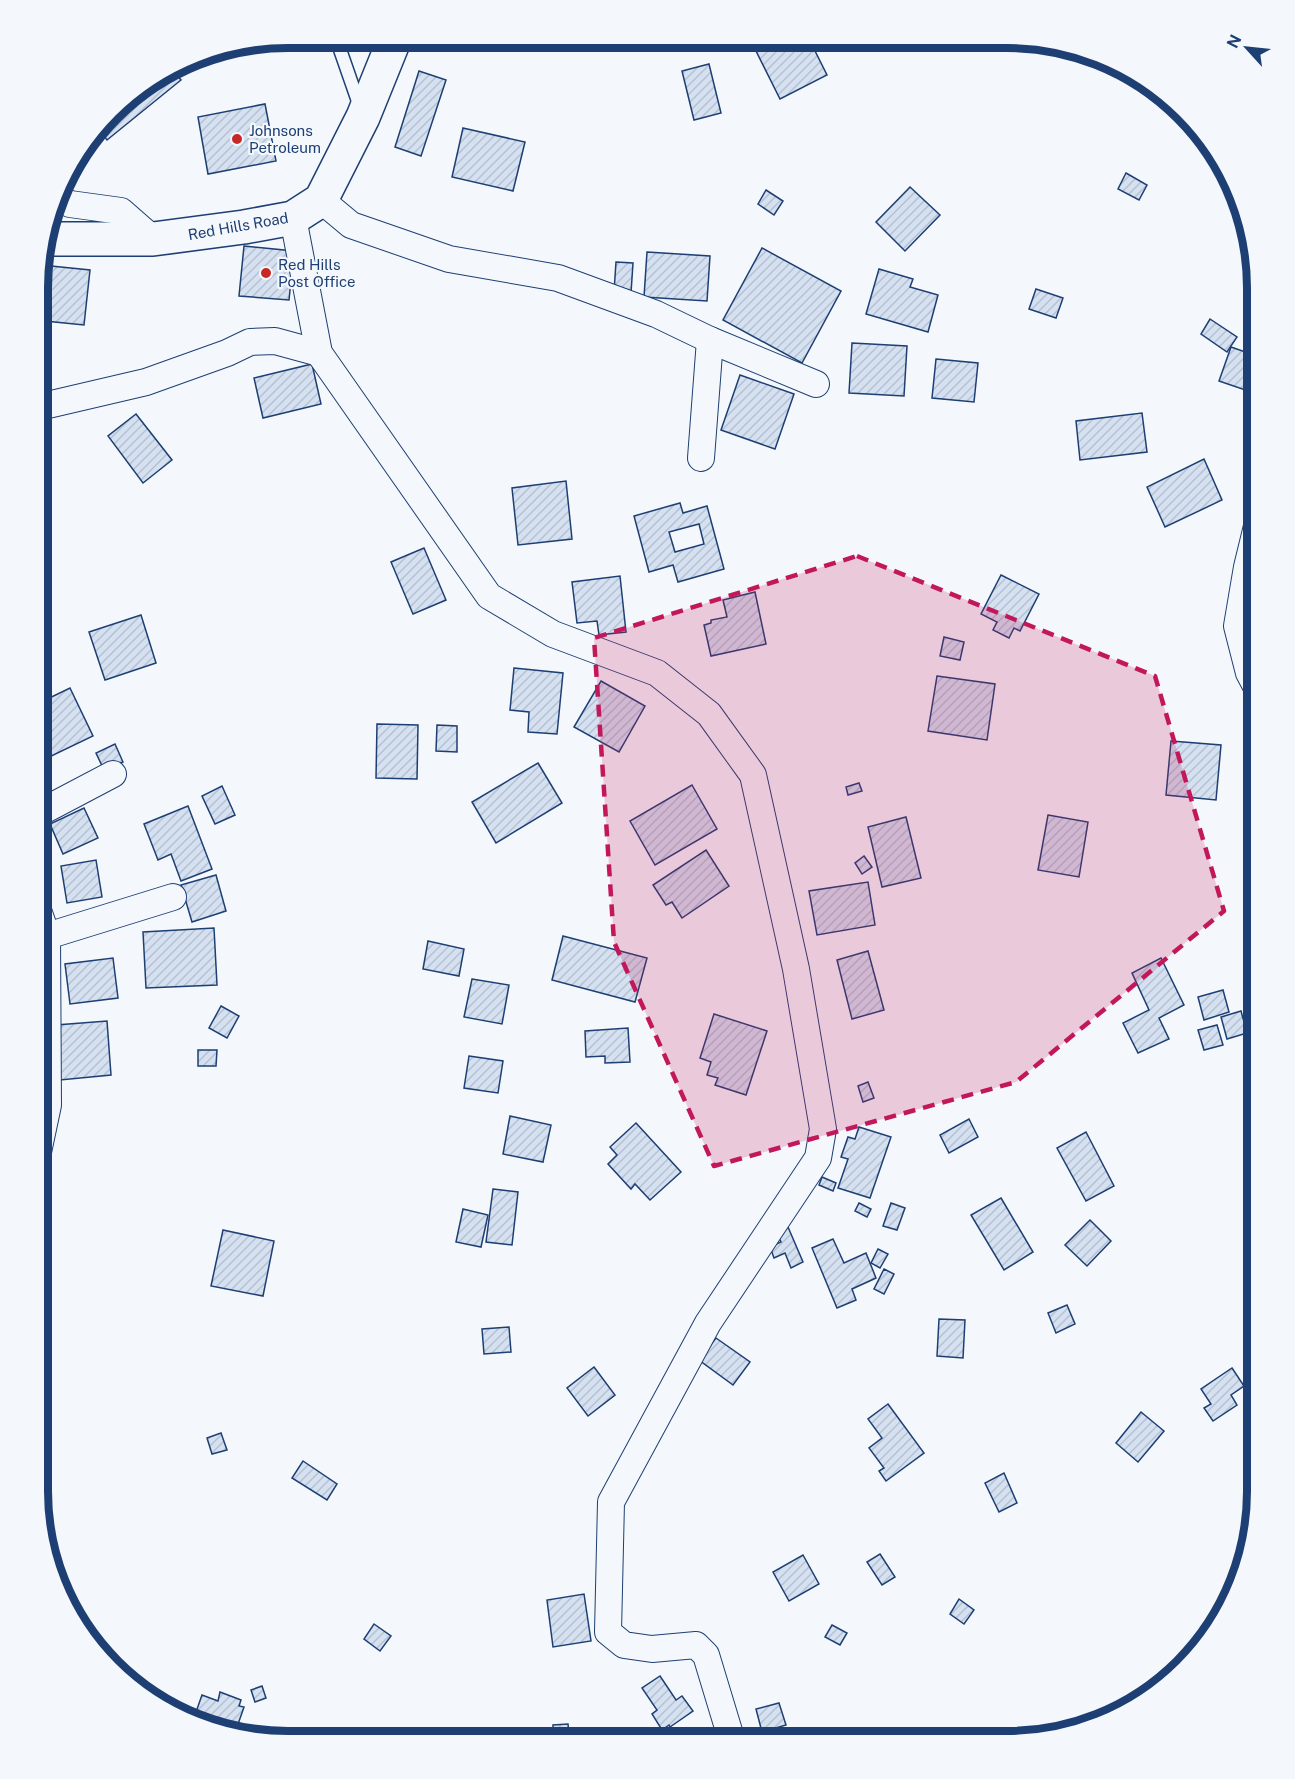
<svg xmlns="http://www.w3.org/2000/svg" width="1295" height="1779" font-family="'Public Sans',sans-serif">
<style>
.building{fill:url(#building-hatch);stroke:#1d3f73;stroke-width:1.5;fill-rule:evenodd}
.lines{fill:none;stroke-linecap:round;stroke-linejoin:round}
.lane-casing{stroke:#1d3f73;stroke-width:15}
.street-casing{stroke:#1d3f73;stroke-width:28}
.secondary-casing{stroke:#1d3f73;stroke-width:36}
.lane{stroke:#f4f7fb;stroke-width:12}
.street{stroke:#f4f7fb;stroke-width:26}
.secondary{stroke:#f4f7fb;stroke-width:33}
.marked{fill:#c2185b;fill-opacity:0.2;stroke:#c2185b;stroke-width:4.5;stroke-dasharray:12 8;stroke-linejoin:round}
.poi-dot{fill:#c62828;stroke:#f4f7fb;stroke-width:2}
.labels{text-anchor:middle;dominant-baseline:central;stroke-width:4.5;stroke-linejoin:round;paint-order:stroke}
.poi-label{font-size:15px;fill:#1d3f73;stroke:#f4f7fb;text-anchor:start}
.street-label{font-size:15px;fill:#1d3f73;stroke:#f4f7fb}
.rim{fill:none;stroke:#1d3f73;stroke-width:8}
</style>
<defs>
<pattern id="building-hatch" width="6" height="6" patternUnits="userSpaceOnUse" patternTransform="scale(1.5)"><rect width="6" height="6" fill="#d5e0f0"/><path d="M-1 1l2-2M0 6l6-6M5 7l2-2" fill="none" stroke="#b6c1d1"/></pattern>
</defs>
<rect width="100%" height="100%" fill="#f4f7fb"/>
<g class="building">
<polygon points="750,39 809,39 827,75 780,99"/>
<polygon points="709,64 721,113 694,120 682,71"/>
<polygon points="173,70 181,80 107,140 99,129 123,99"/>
<polygon points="419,71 446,80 421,156 395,147"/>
<polygon points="265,104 276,161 208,174 198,117"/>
<polygon points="463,128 525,142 513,191 452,177"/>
<polygon points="1126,173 1147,185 1139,200 1118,189"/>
<polygon points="910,187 940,215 905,251 876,222"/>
<polygon points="766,190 783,201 774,215 758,204"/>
<polygon points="244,246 294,251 289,300 239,296"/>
<polygon points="762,248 841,291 802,363 723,320"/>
<polygon points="647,252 710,256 707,301 644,297"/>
<polygon points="616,262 633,263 631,293 614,292"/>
<polygon points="51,266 90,270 84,325 45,321"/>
<polygon points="879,269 913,279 910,287 938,295 928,332 866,314"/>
<polygon points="1036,289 1063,298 1056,318 1029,309"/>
<polygon points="1210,319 1237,337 1227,352 1201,334"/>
<polygon points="852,343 907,346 904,396 849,393"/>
<polygon points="1231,347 1257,356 1257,394 1219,381"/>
<polygon points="936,359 978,363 974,402 932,398"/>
<polygon points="312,364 321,404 263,418 254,378"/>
<polygon points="740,375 794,394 775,449 721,430"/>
<polygon points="1142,413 1147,452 1080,460 1076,421"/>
<polygon points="136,414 172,460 143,483 108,436"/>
<polygon points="1204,459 1222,500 1165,527 1147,487"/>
<polygon points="566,481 572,539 518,545 512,488"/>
<path d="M680,503L683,513L707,506L724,569L678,582L673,565L649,572L634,516ZM699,524L704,544L675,552L669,532Z"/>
<polygon points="424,548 446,600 413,614 391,562"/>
<polygon points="1001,575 1039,594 1020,631 1014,628 1009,638 993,630 997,622 981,614"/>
<polygon points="620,576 626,632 599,635 597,621 577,623 572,582"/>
<polygon points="755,592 766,644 711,656 704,625 711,623 711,620 727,617 723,600"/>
<polygon points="141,615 156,663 105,680 89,632"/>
<polygon points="944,637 964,642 960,660 940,656"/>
<polygon points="514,668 563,673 557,734 528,732 529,712 510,710"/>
<polygon points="937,676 995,684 987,740 928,731"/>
<polygon points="601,681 645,706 619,752 574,727"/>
<polygon points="70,688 93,736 43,760 39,751 39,703"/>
<polygon points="377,724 418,725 417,779 376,778"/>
<polygon points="437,725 457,726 457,752 436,751"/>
<polygon points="1171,741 1221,745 1216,800 1166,795"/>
<polygon points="115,744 123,762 104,770 96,753"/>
<polygon points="538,763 562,803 496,843 472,802"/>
<polygon points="859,783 862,791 848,795 846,787"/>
<polygon points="692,785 717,829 655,865 630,821"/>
<polygon points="222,786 235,815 215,824 202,796"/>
<polygon points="188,806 212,869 181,881 171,854 158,860 144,824"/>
<polygon points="84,808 98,838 63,854 50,824"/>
<polygon points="1048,815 1088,822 1079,877 1038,870"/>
<polygon points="906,817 921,878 882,887 868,827"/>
<polygon points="706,850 729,886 682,918 672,902 666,905 653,885"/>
<polygon points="864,856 872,867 862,874 855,863"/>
<polygon points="96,860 102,897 67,903 61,866"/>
<polygon points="216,875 226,911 192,922 181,885"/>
<polygon points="868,882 875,925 817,935 809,891"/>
<polygon points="214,928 217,985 146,988 143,932"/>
<polygon points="563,936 647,958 635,1002 552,980"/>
<polygon points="428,941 464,949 459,976 423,969"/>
<polygon points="868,951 884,1010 852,1019 837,960"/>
<polygon points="113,958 118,998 70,1004 65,964"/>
<polygon points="1161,958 1184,1005 1159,1018 1169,1039 1138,1053 1123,1023 1149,1010 1132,973"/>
<polygon points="472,979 509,985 502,1024 464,1017"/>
<polygon points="1223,990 1229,1012 1204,1020 1198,997"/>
<polygon points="221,1006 239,1016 227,1038 209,1028"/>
<polygon points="1241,1011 1247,1033 1227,1039 1221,1017"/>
<polygon points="714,1014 767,1031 746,1095 715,1085 718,1078 707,1075 711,1062 700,1058"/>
<polygon points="107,1021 111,1075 60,1080 56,1025"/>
<polygon points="1217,1025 1223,1045 1204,1050 1198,1030"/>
<polygon points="628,1028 630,1062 605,1063 605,1056 586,1057 585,1031"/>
<polygon points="198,1050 217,1050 216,1066 198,1066"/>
<polygon points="469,1056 503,1061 498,1093 464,1088"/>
<polygon points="868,1082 874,1098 863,1102 858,1086"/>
<polygon points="510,1116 551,1125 543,1162 503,1154"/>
<polygon points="969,1119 978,1137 949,1153 940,1135"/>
<polygon points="636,1123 681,1172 650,1200 635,1184 631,1189 608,1164 617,1155 610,1147"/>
<polygon points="859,1127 891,1137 870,1198 838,1188 848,1159 841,1157 848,1137 855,1139"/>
<polygon points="1086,1132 1114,1186 1086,1201 1057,1148"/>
<polygon points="822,1177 836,1183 833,1191 819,1185"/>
<polygon points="493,1189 518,1192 512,1245 486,1242"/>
<polygon points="1001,1198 1033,1252 1004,1270 971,1215"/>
<polygon points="859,1203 871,1209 867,1217 855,1211"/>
<polygon points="891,1203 905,1208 897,1230 883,1226"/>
<polygon points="463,1209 488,1215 481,1247 456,1242"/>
<polygon points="1090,1220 1111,1241 1087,1266 1065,1245"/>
<polygon points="788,1227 803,1262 791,1268 785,1253 774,1258 770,1247 781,1242 776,1232"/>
<polygon points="223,1230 274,1241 263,1296 211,1286"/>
<polygon points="833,1239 844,1263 866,1253 876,1278 852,1289 856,1300 837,1308 812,1248"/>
<polygon points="878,1249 888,1254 880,1268 871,1263"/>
<polygon points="884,1269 894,1274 884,1294 874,1289"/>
<polygon points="1067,1305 1075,1324 1056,1333 1048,1313"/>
<polygon points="939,1319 965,1320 963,1358 937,1356"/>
<polygon points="509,1327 511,1352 484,1354 482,1329"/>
<polygon points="716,1338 750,1362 733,1385 699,1360"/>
<polygon points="594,1367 615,1395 588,1416 567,1388"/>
<polygon points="1232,1368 1244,1386 1231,1395 1237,1405 1213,1421 1204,1408 1211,1404 1201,1389"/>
<polygon points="888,1404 924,1453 886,1481 879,1471 884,1468 869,1448 882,1438 868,1419"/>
<polygon points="1141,1412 1164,1431 1138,1462 1116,1443"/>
<polygon points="221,1433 227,1450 212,1454 207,1438"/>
<polygon points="303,1461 337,1484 327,1500 292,1478"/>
<polygon points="1004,1473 1017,1503 999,1512 985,1483"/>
<polygon points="880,1554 895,1577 882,1585 867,1562"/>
<polygon points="803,1555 819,1584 789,1601 773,1572"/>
<polygon points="584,1594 591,1641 553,1647 547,1600"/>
<polygon points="959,1599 974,1610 964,1624 950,1614"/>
<polygon points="374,1624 391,1636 380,1651 364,1639"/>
<polygon points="832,1625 847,1633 840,1645 825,1637"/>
<polygon points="660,1676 676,1700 682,1696 693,1711 670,1727 669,1725 662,1730 652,1714 657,1710 642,1688"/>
<polygon points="262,1686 266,1698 255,1702 251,1690"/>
<polygon points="220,1692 241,1700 239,1706 244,1707 237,1727 196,1712 202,1695 218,1701"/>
<polygon points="779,1703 786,1725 762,1732 756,1709"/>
<polygon points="568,1724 569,1733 553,1734 553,1725"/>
<polygon points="257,1727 264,1739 255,1739 246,1736 245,1733"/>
<polygon points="785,1728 801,1741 774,1741"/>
<polygon points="635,1734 638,1740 619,1740 622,1740"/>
</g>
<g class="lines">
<defs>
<polyline id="lane" points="336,38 360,107"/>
<g id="street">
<polyline points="59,198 70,204 121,211 153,239"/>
<polyline points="321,200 351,225 449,259 558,278 656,314 710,340 816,384"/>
<polyline points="293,218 319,353 489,596 553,634 657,673 709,714 753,775 796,969 823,1129 818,1158 708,1323 611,1502 608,1632 624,1645 652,1649 696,1645 706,1655 732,1741"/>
<polyline points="39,407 146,382 227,353 250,342 275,341 319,353"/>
<polyline points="701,458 710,340"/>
<polyline points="1257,688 1249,673 1237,626 1247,567 1257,526"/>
<polyline points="39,813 113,774"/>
<polyline points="47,936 173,897"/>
<polyline points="38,1152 48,1105 47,936 39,913"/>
</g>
<polyline id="secondary" points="45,239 153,239 244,227 293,218 321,200 363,117 395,38"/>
</defs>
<use href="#lane" class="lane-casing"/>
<use href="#street" class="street-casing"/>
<use href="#secondary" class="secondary-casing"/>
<use href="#lane" class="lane"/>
<use href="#street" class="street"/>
<use href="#secondary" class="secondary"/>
</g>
<path class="marked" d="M857,556L1155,676L1224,911L1016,1082L714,1166L614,942L594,638Z"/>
<g class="poi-dot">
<circle cx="237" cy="139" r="6"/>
<circle cx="266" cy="273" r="6"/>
</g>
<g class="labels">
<g class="poi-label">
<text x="249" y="130">Johnsons<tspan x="249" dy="17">Petroleum</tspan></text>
<text x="278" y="264">Red Hills<tspan x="278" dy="17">Post Office</tspan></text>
</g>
<g class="street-label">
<text transform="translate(238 226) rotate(-10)">Red Hills Road</text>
</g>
</g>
<path d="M0 0H1295V1779H0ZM288 48H1007A240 240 0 0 1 1247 288V1491A240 240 0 0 1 1007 1731H288A240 240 0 0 1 48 1491V288A240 240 0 0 1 288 48Z" fill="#f4f7fb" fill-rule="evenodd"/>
<path class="rim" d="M288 48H1007A240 240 0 0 1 1247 288V1491A240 240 0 0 1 1007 1731H288A240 240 0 0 1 48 1491V288A240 240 0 0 1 288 48Z"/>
<g transform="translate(1247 48) rotate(297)" stroke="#f4f7fb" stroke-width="4.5" paint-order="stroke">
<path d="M0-4.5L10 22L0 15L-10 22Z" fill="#1d3f73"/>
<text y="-9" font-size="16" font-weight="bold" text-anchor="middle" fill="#1d3f73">N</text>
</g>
</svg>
